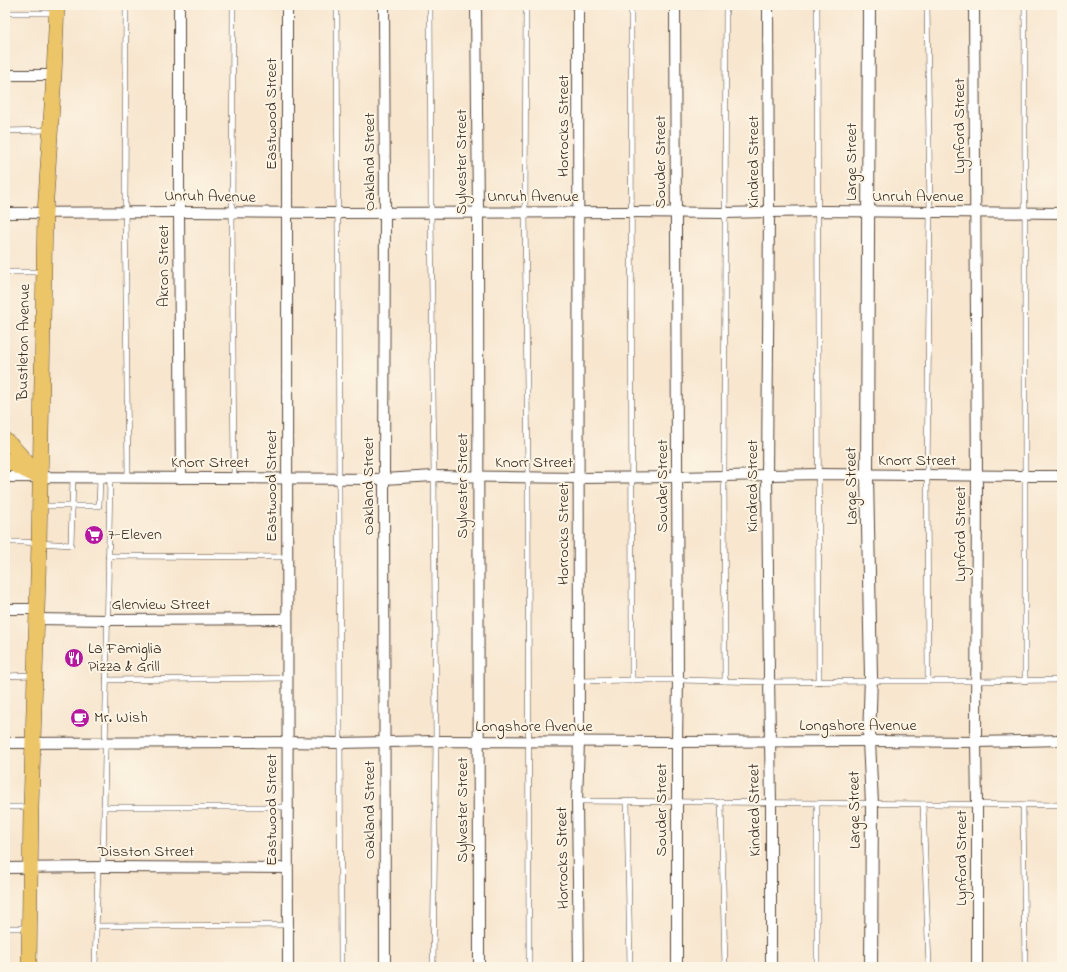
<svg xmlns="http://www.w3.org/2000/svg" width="1067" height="972" font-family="'Indie Flower',sans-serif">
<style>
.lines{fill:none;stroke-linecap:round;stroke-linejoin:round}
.service-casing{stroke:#574639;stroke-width:6}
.minor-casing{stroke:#574639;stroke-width:12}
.tertiary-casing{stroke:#574639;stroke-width:14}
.primary-casing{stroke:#574639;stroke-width:16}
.service{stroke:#fff;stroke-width:5}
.minor{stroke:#fff;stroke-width:10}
.tertiary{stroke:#fff;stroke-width:12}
.primary{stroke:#ecc569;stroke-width:15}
.labels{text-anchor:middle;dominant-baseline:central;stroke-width:4;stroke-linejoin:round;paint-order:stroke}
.street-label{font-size:16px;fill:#3b2a1e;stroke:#fcf5e5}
.poi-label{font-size:16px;fill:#3b2a1e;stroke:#fcf5e5;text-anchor:start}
</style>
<rect width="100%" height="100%" fill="#fcf5e5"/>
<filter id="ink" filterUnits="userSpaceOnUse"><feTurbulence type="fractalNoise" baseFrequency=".025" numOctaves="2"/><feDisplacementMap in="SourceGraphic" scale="8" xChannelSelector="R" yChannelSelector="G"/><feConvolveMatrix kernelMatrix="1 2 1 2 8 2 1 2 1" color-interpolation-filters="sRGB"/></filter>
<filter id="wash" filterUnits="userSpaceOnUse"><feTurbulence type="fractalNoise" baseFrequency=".012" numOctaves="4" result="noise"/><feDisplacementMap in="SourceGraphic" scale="16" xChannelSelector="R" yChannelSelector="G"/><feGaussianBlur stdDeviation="0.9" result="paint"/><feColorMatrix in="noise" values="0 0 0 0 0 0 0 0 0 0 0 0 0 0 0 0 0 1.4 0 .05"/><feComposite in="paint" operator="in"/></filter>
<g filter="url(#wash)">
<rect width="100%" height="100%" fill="#f8e6cf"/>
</g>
<g filter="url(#ink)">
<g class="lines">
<defs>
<g id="service">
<polyline points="126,5 125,201 128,477"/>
<polyline points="233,5 232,213 234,478"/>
<polyline points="337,5 341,967"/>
<polyline points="430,5 431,212 434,476 436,741 433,967"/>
<polyline points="526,5 525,212 528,478 529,967"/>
<polyline points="631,5 632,680"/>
<polyline points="817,5 819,682"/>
<polyline points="927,5 930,212 927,476 928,681"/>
<path d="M1025,5C1023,230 1023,455 1025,681"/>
<polyline points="5,13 56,13"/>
<polyline points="5,131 49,130"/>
<polyline points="5,272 42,272"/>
<polyline points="40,506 99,506 100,478"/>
<polyline points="5,542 23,542 71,545 73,477"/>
<polyline points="108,556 287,557"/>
<polyline points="5,676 34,675"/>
<polyline points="106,680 286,678"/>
<polyline points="579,681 632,680 678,680 769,682 870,681 976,681 1062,680"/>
<polyline points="725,681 724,476 726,5"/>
<polyline points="577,801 1062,805"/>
<polyline points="627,801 630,967"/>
<polyline points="721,802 725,967"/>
<polyline points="817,803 817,967"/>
<polyline points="923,804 929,967"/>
<polyline points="1023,805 1025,967"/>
<polyline points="5,807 30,807"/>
<polyline points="104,807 287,807"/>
<polyline points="103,867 110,477"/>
<polyline points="96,926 287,925"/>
<polyline points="5,928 28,928"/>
<polyline points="95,967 98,867"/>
</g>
<g id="minor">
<polyline points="179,5 179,212 181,478"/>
<path d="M287,5C288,326 286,646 288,967"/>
<polyline points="384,5 385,213 384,479 385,967"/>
<polyline points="476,5 478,212 479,967"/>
<polyline points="578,5 579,742 577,801 579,967"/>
<polyline points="675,5 678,680 677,742 677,967"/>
<polyline points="768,5 769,212 767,475 769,676 771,803 771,967"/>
<polyline points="974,5 977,476 976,742 977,804 977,967"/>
<polyline points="5,75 54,75"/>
<polyline points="5,213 179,212 338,213 631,212 725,213 824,211 1062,213"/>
<polyline points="5,477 384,479 434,476 579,478 678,477 819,474 1023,476 1062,476"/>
<polyline points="5,609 36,609"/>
<polyline points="36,619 107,620 287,619"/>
<polyline points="5,743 287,742 340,743 436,741 677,742 869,741 976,742 1062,740"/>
<polyline points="5,868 103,867 287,868"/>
</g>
<polyline id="tertiary" points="869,5 867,476 871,676 869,741 872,804 871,967"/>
<g id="primary">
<polyline points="5,440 13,447 40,477"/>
<polyline points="5,460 33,474"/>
<polyline points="29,967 31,807 39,544 45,213 54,75 57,5"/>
</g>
</defs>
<use href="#service" class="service-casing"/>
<use href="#minor" class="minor-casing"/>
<use href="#tertiary" class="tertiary-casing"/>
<use href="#primary" class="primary-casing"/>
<use href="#service" class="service"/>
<use href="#minor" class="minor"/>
<use href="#tertiary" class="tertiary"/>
<use href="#primary" class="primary"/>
</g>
</g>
<defs>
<symbol id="supermarket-disc" viewBox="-11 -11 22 22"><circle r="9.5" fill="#b5179e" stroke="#fcf5e5"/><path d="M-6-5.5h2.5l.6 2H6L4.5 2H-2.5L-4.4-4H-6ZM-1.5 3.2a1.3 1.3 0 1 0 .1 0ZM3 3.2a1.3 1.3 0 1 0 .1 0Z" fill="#fff"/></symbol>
<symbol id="restaurant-disc" viewBox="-11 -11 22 22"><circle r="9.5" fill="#b5179e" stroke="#fcf5e5"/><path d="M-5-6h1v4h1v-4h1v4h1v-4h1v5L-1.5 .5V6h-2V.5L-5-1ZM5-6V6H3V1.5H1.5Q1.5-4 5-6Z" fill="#fff"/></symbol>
<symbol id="cafe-disc" viewBox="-11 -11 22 22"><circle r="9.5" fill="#b5179e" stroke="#fcf5e5"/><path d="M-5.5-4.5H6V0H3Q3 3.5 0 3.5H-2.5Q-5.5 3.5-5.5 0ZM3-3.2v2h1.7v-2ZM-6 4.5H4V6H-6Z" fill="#fff"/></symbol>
</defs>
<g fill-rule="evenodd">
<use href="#supermarket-disc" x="83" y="524" width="22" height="22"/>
<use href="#restaurant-disc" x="63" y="647" width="22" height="22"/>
<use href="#cafe-disc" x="69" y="707" width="22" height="22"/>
</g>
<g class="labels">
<g class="street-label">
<text transform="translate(272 114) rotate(-90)">Eastwood Street</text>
<text transform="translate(564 126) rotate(-90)">Horrocks Street</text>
<text transform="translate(960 126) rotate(-90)">Lynford Street</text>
<text transform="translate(370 162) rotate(-90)">Oakland Street</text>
<text transform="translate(462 162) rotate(-90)">Sylvester Street</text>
<text transform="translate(661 162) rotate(-90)">Souder Street</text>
<text transform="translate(754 162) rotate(-90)">Kindred Street</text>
<text transform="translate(852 162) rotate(-90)">Large Street</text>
<text transform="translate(210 197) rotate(1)">Unruh Avenue</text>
<text x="533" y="197">Unruh Avenue</text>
<text x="918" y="197">Unruh Avenue</text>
<text transform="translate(164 266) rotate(-90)">Akron Street</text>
<text transform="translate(24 342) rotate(-89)">Bustleton Avenue</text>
<text x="917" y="461">Knorr Street</text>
<text x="210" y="463">Knorr Street</text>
<text x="534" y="463">Knorr Street</text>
<text transform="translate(272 486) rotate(-90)">Eastwood Street</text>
<text transform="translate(369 486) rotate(-90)">Oakland Street</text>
<text transform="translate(463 486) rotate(-90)">Sylvester Street</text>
<text transform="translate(663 486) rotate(-90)">Souder Street</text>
<text transform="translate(753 486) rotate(-90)">Kindred Street</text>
<text transform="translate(852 486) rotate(-91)">Large Street</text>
<text transform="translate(564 534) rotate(-90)">Horrocks Street</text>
<text transform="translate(961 534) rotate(-90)">Lynford Street</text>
<text x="161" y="605">Glenview Street</text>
<text x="858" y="726">Longshore Avenue</text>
<text x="534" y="727">Longshore Avenue</text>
<text transform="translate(272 810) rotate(-90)">Eastwood Street</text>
<text transform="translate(370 810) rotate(-90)">Oakland Street</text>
<text transform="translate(463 810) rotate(-90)">Sylvester Street</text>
<text transform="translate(662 810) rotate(-90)">Souder Street</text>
<text transform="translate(755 810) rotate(-91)">Kindred Street</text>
<text transform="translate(855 810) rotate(-91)">Large Street</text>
<text x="146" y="852">Disston Street</text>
<text transform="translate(563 858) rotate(-91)">Horrocks Street</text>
<text transform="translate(962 858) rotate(-90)">Lynford Street</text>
</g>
<g class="poi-label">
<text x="108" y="535">7-Eleven</text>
<text x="88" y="649">La Famiglia<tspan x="88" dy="18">Pizza &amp; Grill</tspan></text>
<text x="94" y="718">Mr. Wish</text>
</g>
</g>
<rect width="1067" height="972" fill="none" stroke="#fcf5e5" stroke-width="20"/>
</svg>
